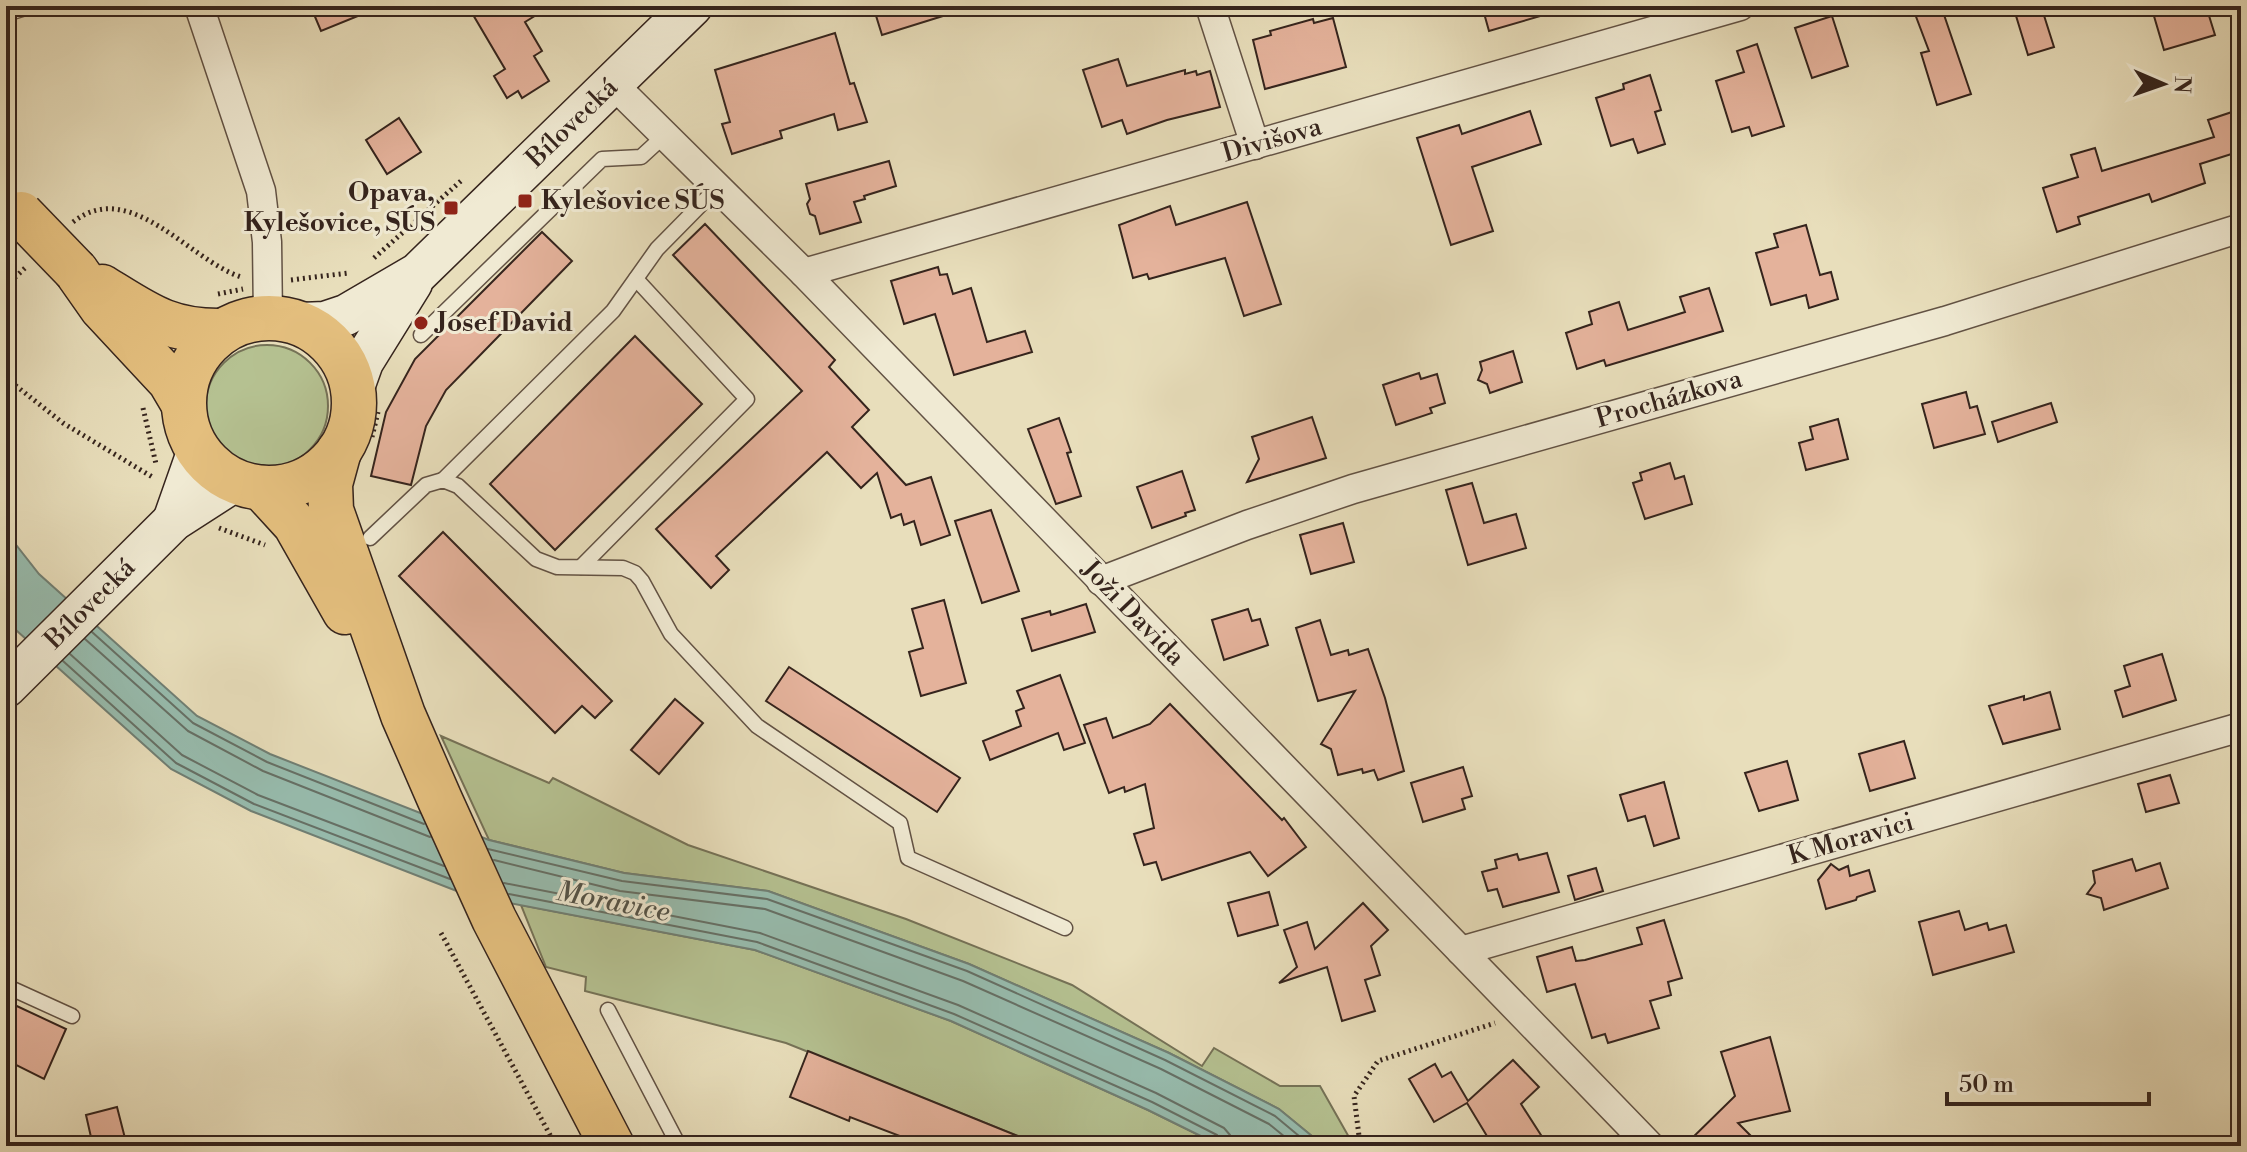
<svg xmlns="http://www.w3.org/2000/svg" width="2247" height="1152" font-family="'Libre Bodoni',serif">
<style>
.green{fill:#b5c191;stroke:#757257;stroke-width:2}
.water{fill:#97bcae;stroke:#707f74;stroke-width:2}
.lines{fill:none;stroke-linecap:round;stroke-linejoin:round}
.shore{stroke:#667066;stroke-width:2}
.building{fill:#e4b29b;stroke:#35241d;stroke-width:2}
.service-casing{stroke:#625244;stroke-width:17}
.minor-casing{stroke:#625244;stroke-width:31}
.secondary-casing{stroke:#35241d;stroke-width:43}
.primary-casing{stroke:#35241d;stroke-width:47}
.path{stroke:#35241d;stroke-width:5;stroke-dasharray:2 4;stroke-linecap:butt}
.service{stroke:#f0ead3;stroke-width:14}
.minor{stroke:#f0ead3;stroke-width:28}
.secondary{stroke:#f0ead3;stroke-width:40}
.primary{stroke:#e4bf7e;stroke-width:44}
.primary-bridge-casing{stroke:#35241d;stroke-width:47;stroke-linecap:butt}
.primary-bridge{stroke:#e4bf7e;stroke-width:44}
.poi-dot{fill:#8f2418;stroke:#f0ead3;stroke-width:3}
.labels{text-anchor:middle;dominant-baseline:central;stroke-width:6;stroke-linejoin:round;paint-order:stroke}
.street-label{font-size:26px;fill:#35241d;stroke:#f0ead3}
.poi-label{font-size:26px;font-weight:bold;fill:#35241d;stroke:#f0ead3;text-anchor:start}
.water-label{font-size:28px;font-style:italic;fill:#525248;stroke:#f0ead3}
</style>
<rect width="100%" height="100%" fill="#e8debb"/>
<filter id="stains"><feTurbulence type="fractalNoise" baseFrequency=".0025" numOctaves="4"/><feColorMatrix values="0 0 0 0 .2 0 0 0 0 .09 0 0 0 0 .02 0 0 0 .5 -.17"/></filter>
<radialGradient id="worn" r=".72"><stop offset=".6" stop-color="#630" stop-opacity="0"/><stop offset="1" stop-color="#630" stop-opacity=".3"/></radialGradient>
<g class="green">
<circle cx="267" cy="406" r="61"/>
<polygon points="441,736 549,783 553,778 688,845 906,919 1072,985 1202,1066 1214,1048 1280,1086 1320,1086 1354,1146 1324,1146 1279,1109 1169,1053 969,964 768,891 624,873 489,840"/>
<polygon points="521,905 755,950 951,1021 1148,1110 1221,1146 1043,1146 786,1043 585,991 586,977 546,967"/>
</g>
<polygon class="water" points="6,532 39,574 197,716 270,754 489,840 624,873 768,891 969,964 1169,1053 1279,1109 1324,1146 1221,1146 1148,1110 951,1021 755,950 467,895 251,811 171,769 7,622"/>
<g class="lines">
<g class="shore">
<polyline points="92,632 193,723 267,762 424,824"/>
<polyline points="85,639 188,731 263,771 430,837"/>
<polyline points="70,654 182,755 258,795 444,866"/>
<polyline points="63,661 176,763 254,804 450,879"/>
<polyline points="488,849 622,881 767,899 967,971 1165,1060 1275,1116 1311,1146"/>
<polyline points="494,860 620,891 765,909 963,981 1161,1069 1269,1124 1296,1146"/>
<polyline points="504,883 760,933 958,1005 1156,1093 1224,1128 1230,1135 1232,1146"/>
<polyline points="509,894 757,942 954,1014 1152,1102 1217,1135 1222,1146"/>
</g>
</g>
<g class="building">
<polygon points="327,6 380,6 380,7 321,31 313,12"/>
<polygon points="483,6 551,6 525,22 542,51 534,56 549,81 522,98 518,91 507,98 494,76 505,69 472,13"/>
<polygon points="873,6 958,6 959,11 882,35"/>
<polygon points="1482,6 1553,6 1554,12 1489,31"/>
<polygon points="1912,6 1941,6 1971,94 1937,105 1921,53 1929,51"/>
<polygon points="2013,6 2041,6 2054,47 2028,55"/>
<polygon points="2151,6 2206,6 2215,35 2164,50"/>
<polygon points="1832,16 1848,66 1812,78 1795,28"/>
<polygon points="1333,18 1346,67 1265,89 1253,40 1271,35 1270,31 1313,19 1314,23"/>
<polygon points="835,33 850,84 854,83 867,122 838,130 834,114 780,131 782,138 732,154 722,124 730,122 715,70"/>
<polygon points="1757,44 1784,126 1752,136 1749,127 1732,132 1716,81 1744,72 1737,51"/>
<polygon points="1118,59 1127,86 1185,70 1185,74 1196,71 1197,75 1210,71 1220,107 1167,120 1127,134 1122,120 1102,127 1083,70"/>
<polygon points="1650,75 1661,110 1655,112 1665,144 1638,153 1633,139 1611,146 1596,98 1624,89 1623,84"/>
<polygon points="2241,109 2241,151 2200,164 2205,183 2152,202 2149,194 2078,217 2080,224 2057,232 2043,188 2078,177 2071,155 2095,148 2102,171 2214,137 2208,120"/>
<polygon points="1530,111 1541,144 1472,167 1493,231 1451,245 1417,138 1459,125 1462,134"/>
<polygon points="399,118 421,152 387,174 366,140"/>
<polygon points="889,161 896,186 864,196 865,199 854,202 861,222 820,234 815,216 810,214 807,204 810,199 806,184"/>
<polygon points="1247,202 1281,304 1244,316 1225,258 1149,279 1147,274 1133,278 1119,225 1170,206 1176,225"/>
<polygon points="705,224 835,360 829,367 869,410 852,427 906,485 931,477 950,535 921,545 914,521 904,525 901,514 891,518 877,473 861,488 827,452 716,556 729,570 711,588 656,529 802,391 673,255"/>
<polygon points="1806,225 1820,275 1831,272 1838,299 1809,308 1806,295 1771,305 1756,253 1778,247 1774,234"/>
<polygon points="542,232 572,261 446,390 426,426 411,485 371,476 386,412 415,359"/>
<polygon points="938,267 940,275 947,274 953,294 971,288 987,342 1025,331 1032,352 954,375 935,314 904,324 891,281"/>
<polygon points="1709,288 1723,331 1606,366 1604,360 1577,369 1566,333 1592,324 1589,312 1619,302 1628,330 1685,312 1680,297"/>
<polygon points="635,336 702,404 555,550 490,484"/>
<polygon points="1513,351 1522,382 1490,393 1487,384 1478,380 1482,370 1480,362"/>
<polygon points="1419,373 1421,379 1437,374 1445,403 1430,408 1432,413 1396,425 1383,385"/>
<polygon points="1966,392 1970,408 1977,406 1985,434 1934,448 1922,404"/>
<polygon points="2051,403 2057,422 1998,442 1992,422"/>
<polygon points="1312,417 1326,458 1247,482 1259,459 1252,437"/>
<polygon points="1059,418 1071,452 1067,453 1081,496 1056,504 1028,429"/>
<polygon points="1838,419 1848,459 1806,470 1799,443 1813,439 1810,427"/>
<polygon points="1670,463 1675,479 1684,476 1692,504 1645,519 1633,483 1642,480 1640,473"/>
<polygon points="1182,471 1195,510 1185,513 1186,516 1152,528 1137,487"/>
<polygon points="1472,483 1484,523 1516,514 1526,548 1468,565 1446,490"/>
<polygon points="991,510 1019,591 982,603 955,521"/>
<polygon points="1343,523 1354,562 1311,574 1300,535"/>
<polygon points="443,532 612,701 595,718 582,706 555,733 399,576"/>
<polygon points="944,600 966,683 921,696 909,652 923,648 912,609"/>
<polygon points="1086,604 1095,632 1032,651 1022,619 1050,611 1051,615"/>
<polygon points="1248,609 1252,621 1260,619 1268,645 1224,660 1212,620"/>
<polygon points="1320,620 1331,655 1348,650 1349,655 1368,649 1385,698 1404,771 1378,780 1374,770 1363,773 1362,769 1338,775 1331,749 1321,744 1355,691 1318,701 1296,628"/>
<polygon points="2162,654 2176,700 2123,717 2115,691 2130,686 2124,666"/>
<polygon points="789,667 960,778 937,812 766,701"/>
<polygon points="1060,675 1085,743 1064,750 1058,733 990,760 983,741 1021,726 1016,711 1024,708 1017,691"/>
<polygon points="2050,692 2060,729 2003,744 1989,706 2024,696 2024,700"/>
<polygon points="675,699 703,723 659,774 631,750"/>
<polygon points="1170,704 1282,820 1284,818 1306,847 1268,876 1250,852 1162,880 1156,862 1144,865 1134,834 1154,828 1145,784 1125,792 1124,787 1109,793 1084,725 1106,718 1113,738 1150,724"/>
<polygon points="1904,741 1915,778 1870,791 1859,754"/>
<polygon points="1787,761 1798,800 1759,811 1745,773"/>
<polygon points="1463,767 1472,796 1462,799 1465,809 1423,822 1411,783"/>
<polygon points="2170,775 2179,803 2146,812 2138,784"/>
<polygon points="1664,782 1679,838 1654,846 1645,816 1628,821 1620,795"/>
<polygon points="1547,853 1559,892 1503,907 1497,889 1488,891 1482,872 1497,868 1495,860 1517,854 1519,860"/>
<polygon points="2132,859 2136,871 2160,863 2168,888 2104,910 2101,898 2087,894 2095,883 2093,871"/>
<polygon points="1831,864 1839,870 1848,866 1850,876 1869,870 1875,891 1857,897 1856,900 1826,909 1818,880"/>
<polygon points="1596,868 1603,891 1575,900 1568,876"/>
<polygon points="1269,892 1278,925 1238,936 1228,903"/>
<polygon points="1363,903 1388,930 1371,946 1380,975 1365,980 1375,1011 1342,1021 1327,967 1279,983 1297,967 1284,930 1307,922 1315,949"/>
<polygon points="1959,911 1965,930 1987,923 1989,930 2006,925 2014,952 1933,975 1919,922"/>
<polygon points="1664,920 1682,978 1668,982 1671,995 1650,1001 1659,1028 1608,1043 1605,1034 1592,1038 1575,984 1547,992 1537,957 1572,947 1576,961 1585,960 1642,944 1637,928"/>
<polygon points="6,1001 66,1029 44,1079 6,1060"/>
<polygon points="1770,1037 1790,1111 1738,1123 1761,1146 1684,1146 1735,1096 1721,1052"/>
<polygon points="808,1051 1040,1145 1040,1146 926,1146 850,1117 849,1121 790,1097"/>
<polygon points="1513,1060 1539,1087 1521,1104 1548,1146 1493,1146 1467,1103 1434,1122 1409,1079 1435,1064 1442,1077 1451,1072 1468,1101"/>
<polygon points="117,1107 127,1146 93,1146 86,1115"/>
</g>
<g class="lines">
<defs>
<g id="service">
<polyline points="6,14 32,6"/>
<polyline points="421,335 602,159 641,157 665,135"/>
<polyline points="443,480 613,311 657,249 718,187"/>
<polyline points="370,538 426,485 443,480 458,486 536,559 557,567 623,568 635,573 642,581 671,634 757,726 900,823 908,858 1065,928"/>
<polyline points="581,567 747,399 636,279"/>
<polyline points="6,986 72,1016"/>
<polyline points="608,1010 679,1146"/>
</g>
<g id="minor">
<polyline points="199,6 261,191 267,242 268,318"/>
<polyline points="1210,6 1255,145"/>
<polyline points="613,84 804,273 1650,1146"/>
<polyline points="804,273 1740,6"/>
<polyline points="1101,581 1247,525 1353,489 1945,321 2241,228"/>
<polyline points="1461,951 2241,727"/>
</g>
<g id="secondary">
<polyline points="301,323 325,322 346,315 418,273 692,6"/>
<polyline points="353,390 363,362 412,283"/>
<polyline points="173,521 198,450"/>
<polyline points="6,687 173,521 235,481"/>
</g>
<g id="primary">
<polyline points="76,271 102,308 170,381 183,403"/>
<path d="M102,287C146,314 168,332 222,331"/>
<circle cx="269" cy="403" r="85"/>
<polyline points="339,451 330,484 331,510 403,715 440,800 494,919 612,1146"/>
<polyline points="262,488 295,524 345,612"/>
</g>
</defs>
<use href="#service" class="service-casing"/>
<use href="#minor" class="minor-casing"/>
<use href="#secondary" class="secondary-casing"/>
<use href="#primary" class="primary-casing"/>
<g class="path">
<path d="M73,222C130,177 189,260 241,277"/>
<polyline points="374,258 462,180"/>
<polyline points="291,280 348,273"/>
<polyline points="6,286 26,267"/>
<polyline points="218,294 243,289"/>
<polyline points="6,378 63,423 154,478"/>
<polyline points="143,408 156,464"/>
<polyline points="372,437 378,412"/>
<polyline points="219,528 265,545"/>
<polyline points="441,933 556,1146"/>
<polyline points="1363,1146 1359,1136 1354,1096 1378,1061 1495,1023"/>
</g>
<use href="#service" class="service"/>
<use href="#minor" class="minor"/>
<use href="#secondary" class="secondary"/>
<use href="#primary" class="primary"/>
<defs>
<polyline id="primary-bridge" points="21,214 76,271"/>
</defs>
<use href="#primary-bridge" class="primary-bridge-casing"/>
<use href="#primary-bridge" class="primary-bridge"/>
</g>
<g class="poi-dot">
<rect x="517" y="193" width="16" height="16" rx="4"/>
<rect x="443" y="200" width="16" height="16" rx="4"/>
<circle cx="421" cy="323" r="8"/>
</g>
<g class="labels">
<g class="street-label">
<text transform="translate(572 123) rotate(-44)">Bílovecká</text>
<text transform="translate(1272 140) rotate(-16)">Divišova</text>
<text transform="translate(1669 399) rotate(-16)">Procházkova</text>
<text transform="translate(90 604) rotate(-45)">Bílovecká</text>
<text transform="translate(1133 613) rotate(46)">Joži Davida</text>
<text transform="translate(1851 839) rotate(-16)">K Moravici</text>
</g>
<g class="poi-label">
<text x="435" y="193" text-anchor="end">Opava,<tspan x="435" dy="30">Kylešovice, SÚS</tspan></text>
<text x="541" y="201">Kylešovice SÚS</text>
<text x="437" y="323">Josef David</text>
</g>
<g class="water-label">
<text transform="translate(613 902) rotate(11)">Moravice</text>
</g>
</g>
<rect width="2247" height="1152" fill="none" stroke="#e8debb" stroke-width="32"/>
<rect x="8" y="8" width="2231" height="1136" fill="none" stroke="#35241d" stroke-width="4"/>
<rect x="16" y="16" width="2215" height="1120" fill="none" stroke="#35241d" stroke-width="2"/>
<g transform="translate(2163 84) rotate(92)" stroke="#f0ead3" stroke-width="6" paint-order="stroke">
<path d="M0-6L14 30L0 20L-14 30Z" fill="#35241d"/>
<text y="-12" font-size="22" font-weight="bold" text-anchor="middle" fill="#35241d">N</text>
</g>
<path d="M1947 1092v12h202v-12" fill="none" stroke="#35241d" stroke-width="4"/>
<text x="1959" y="1092" font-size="24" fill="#35241d" stroke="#f0ead3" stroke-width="6" paint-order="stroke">50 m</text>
<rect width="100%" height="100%" filter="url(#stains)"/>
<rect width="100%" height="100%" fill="url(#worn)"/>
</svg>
